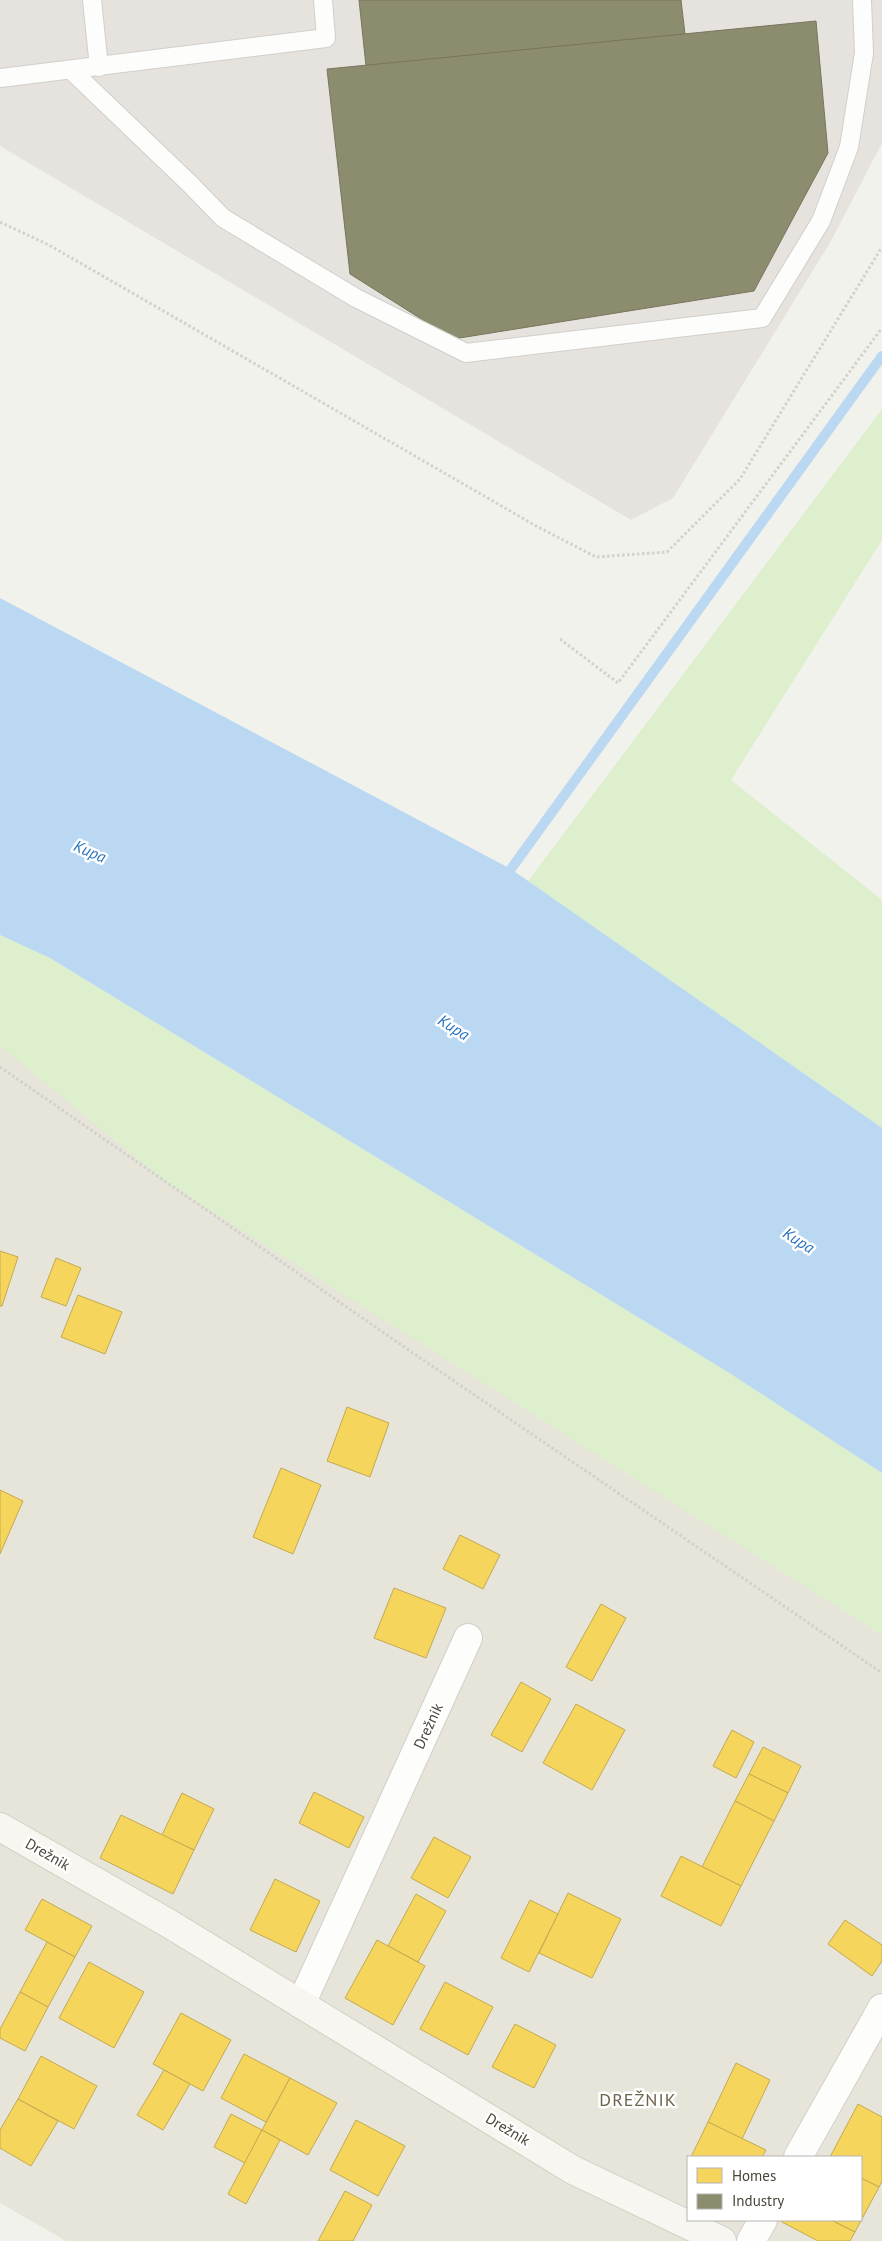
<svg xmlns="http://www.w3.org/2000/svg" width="882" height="2241" font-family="'PT Sans',sans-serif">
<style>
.residential{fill:#e7e4da;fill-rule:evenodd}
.industrial{fill:#e6e3de}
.green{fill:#ddefcc}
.water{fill:#bbd8f3}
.homes{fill:#f6d55c;stroke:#c2aa51}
.industry{fill:#8c8c6e;stroke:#78765e}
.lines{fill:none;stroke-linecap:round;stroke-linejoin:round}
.stream{stroke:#bbd8f3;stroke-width:10}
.lane-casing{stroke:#d1cfca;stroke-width:20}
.street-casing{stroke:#d1cfca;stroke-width:30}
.secondary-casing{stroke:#d2cfc3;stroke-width:30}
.path{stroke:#d2d1cb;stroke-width:3;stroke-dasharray:2.5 2.5;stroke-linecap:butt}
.lane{stroke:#fdfdfc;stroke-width:18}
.street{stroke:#fdfdfc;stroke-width:28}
.secondary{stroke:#f7f6f0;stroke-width:28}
.labels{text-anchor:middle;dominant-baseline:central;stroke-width:5;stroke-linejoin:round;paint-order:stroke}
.street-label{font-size:15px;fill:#4a4437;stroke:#fff}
.water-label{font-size:16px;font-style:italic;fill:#2973bd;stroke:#fff}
.quarter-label{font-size:18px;letter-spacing:1px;fill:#6d634e;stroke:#fff}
</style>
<rect width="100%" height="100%" fill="#f2f2ed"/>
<path class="residential" d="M0,1045L882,1635V2241H66L0,2203ZM688,2157H861V2220H688Z"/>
<polygon class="industrial" points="0,0 882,0 882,143 831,241 673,498 631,520 0,146"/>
<g class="green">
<polygon points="882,409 882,540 731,780 882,900 882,1128 528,881"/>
<polygon points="0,935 50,958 731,1374 882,1473 882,1635 167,1183 0,1046"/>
</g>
<polygon class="water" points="0,598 511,869 882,1128 882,1473 731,1374 50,958 0,935"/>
<g class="homes">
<polygon points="0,1251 18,1257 2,1306 0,1306"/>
<polygon points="56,1258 81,1268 66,1306 41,1297"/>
<polygon points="78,1295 122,1312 105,1354 61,1337"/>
<polygon points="347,1407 389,1423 370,1477 327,1461"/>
<polygon points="281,1468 321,1485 293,1554 253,1537"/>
<polygon points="0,1490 23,1501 0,1554"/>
<polygon points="460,1535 500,1555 483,1589 443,1569"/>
<polygon points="394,1588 446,1608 426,1658 374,1638"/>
<polygon points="601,1604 626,1618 592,1681 566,1667"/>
<polygon points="521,1682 551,1699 522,1752 491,1735"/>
<polygon points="576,1704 625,1730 592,1790 543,1763"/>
<polygon points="732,1730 754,1742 736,1778 713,1766"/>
<polygon points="763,1747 801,1766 788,1793 749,1774"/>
<polygon points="749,1774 788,1793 774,1821 735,1801"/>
<polygon points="314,1792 364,1817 349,1848 299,1823"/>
<polygon points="182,1793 214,1809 194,1850 162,1835"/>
<polygon points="735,1801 774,1821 741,1886 702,1867"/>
<polygon points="121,1815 194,1850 173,1894 100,1858"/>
<polygon points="434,1837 471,1857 448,1898 411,1878"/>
<polygon points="681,1856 741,1886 721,1926 661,1896"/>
<polygon points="275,1879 320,1901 296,1952 250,1930"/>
<polygon points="568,1893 621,1919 592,1978 539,1953"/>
<polygon points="416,1894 446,1911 418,1962 388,1946"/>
<polygon points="42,1899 92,1926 75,1957 25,1930"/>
<polygon points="530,1900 558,1914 529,1972 501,1958"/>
<polygon points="845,1920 882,1945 882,1961 872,1976 828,1944"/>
<polygon points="377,1940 425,1966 393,2025 345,1998"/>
<polygon points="47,1942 75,1957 48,2007 20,1992"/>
<polygon points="89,1962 144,1992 114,2048 59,2018"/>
<polygon points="445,1982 493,2007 468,2055 420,2029"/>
<polygon points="20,1992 48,2007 25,2051 0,2038 0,2029"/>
<polygon points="181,2013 231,2040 203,2091 153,2064"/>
<polygon points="515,2024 556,2045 534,2088 492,2067"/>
<polygon points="244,2054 290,2078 266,2122 221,2098"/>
<polygon points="41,2056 97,2086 74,2129 18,2099"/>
<polygon points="736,2063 770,2080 742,2139 708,2122"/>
<polygon points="164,2070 190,2084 163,2130 137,2115"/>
<polygon points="290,2078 337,2103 308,2155 262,2130"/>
<polygon points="18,2099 58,2121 31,2166 0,2148 0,2130"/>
<polygon points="858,2104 882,2117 882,2181 879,2187 861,2178 861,2157 830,2157"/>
<polygon points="231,2114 262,2130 245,2163 214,2147"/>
<polygon points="356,2120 405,2146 378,2196 330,2170"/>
<polygon points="708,2122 766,2150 762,2157 691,2157"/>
<polygon points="262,2130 280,2140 246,2204 228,2194"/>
<polygon points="861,2178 879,2187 855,2232 831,2220 861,2220"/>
<polygon points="345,2191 372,2205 353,2241 318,2241"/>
<polygon points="783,2220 831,2220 855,2232 850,2241 818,2241 782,2222"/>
</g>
<g class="industry">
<polygon points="359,0 681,0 685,34 366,66"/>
<polygon points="816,21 828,153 754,291 453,339 350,274 327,69"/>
</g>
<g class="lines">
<polyline class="stream" points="503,880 882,356"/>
<defs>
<g id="lane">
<polyline points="92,0 99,67"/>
<polyline points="71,70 190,184 223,218 356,298 466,353 762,318 821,221 849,147 864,53 862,0"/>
<polyline points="0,78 326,38 323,0"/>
</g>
<g id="street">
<polyline points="301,2004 468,1638"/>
<polyline points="798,2157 882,2008"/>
<polyline points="751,2241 763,2220"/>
</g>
<polyline id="secondary" points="0,1827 168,1923 573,2170 722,2241"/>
</defs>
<use href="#lane" class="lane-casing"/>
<use href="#street" class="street-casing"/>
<use href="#secondary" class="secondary-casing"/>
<g class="path">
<polyline points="0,222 49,245 538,527 596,557 667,552 740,479 882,247"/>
<polyline points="560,639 618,683 882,328"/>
<polyline points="0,1067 413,1353 882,1673"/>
</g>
<use href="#lane" class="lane"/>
<use href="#street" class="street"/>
<use href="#secondary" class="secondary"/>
</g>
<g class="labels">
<g class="street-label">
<text transform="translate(428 1726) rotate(-65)">Drežnik</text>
<text transform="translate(48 1854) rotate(30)">Drežnik</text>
<text transform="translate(508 2129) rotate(31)">Drežnik</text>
</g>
<g class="water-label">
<text transform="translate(90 851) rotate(23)">Kupa</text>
<text transform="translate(454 1027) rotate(32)">Kupa</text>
<text transform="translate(799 1240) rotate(32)">Kupa</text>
</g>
<g class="quarter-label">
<text x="638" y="2099">DREŽNIK</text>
</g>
</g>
<rect x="687" y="2156" width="175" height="65" fill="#ffffff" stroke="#b7b4af"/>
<rect x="697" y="2168" width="25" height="15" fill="#f6d55c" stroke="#b7b4af"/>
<text x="732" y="2181" font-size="15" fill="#4a4437">Homes</text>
<rect x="697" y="2194" width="25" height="15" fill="#8c8c6e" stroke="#b7b4af"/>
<text x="732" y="2206" font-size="15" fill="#4a4437">Industry</text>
</svg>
